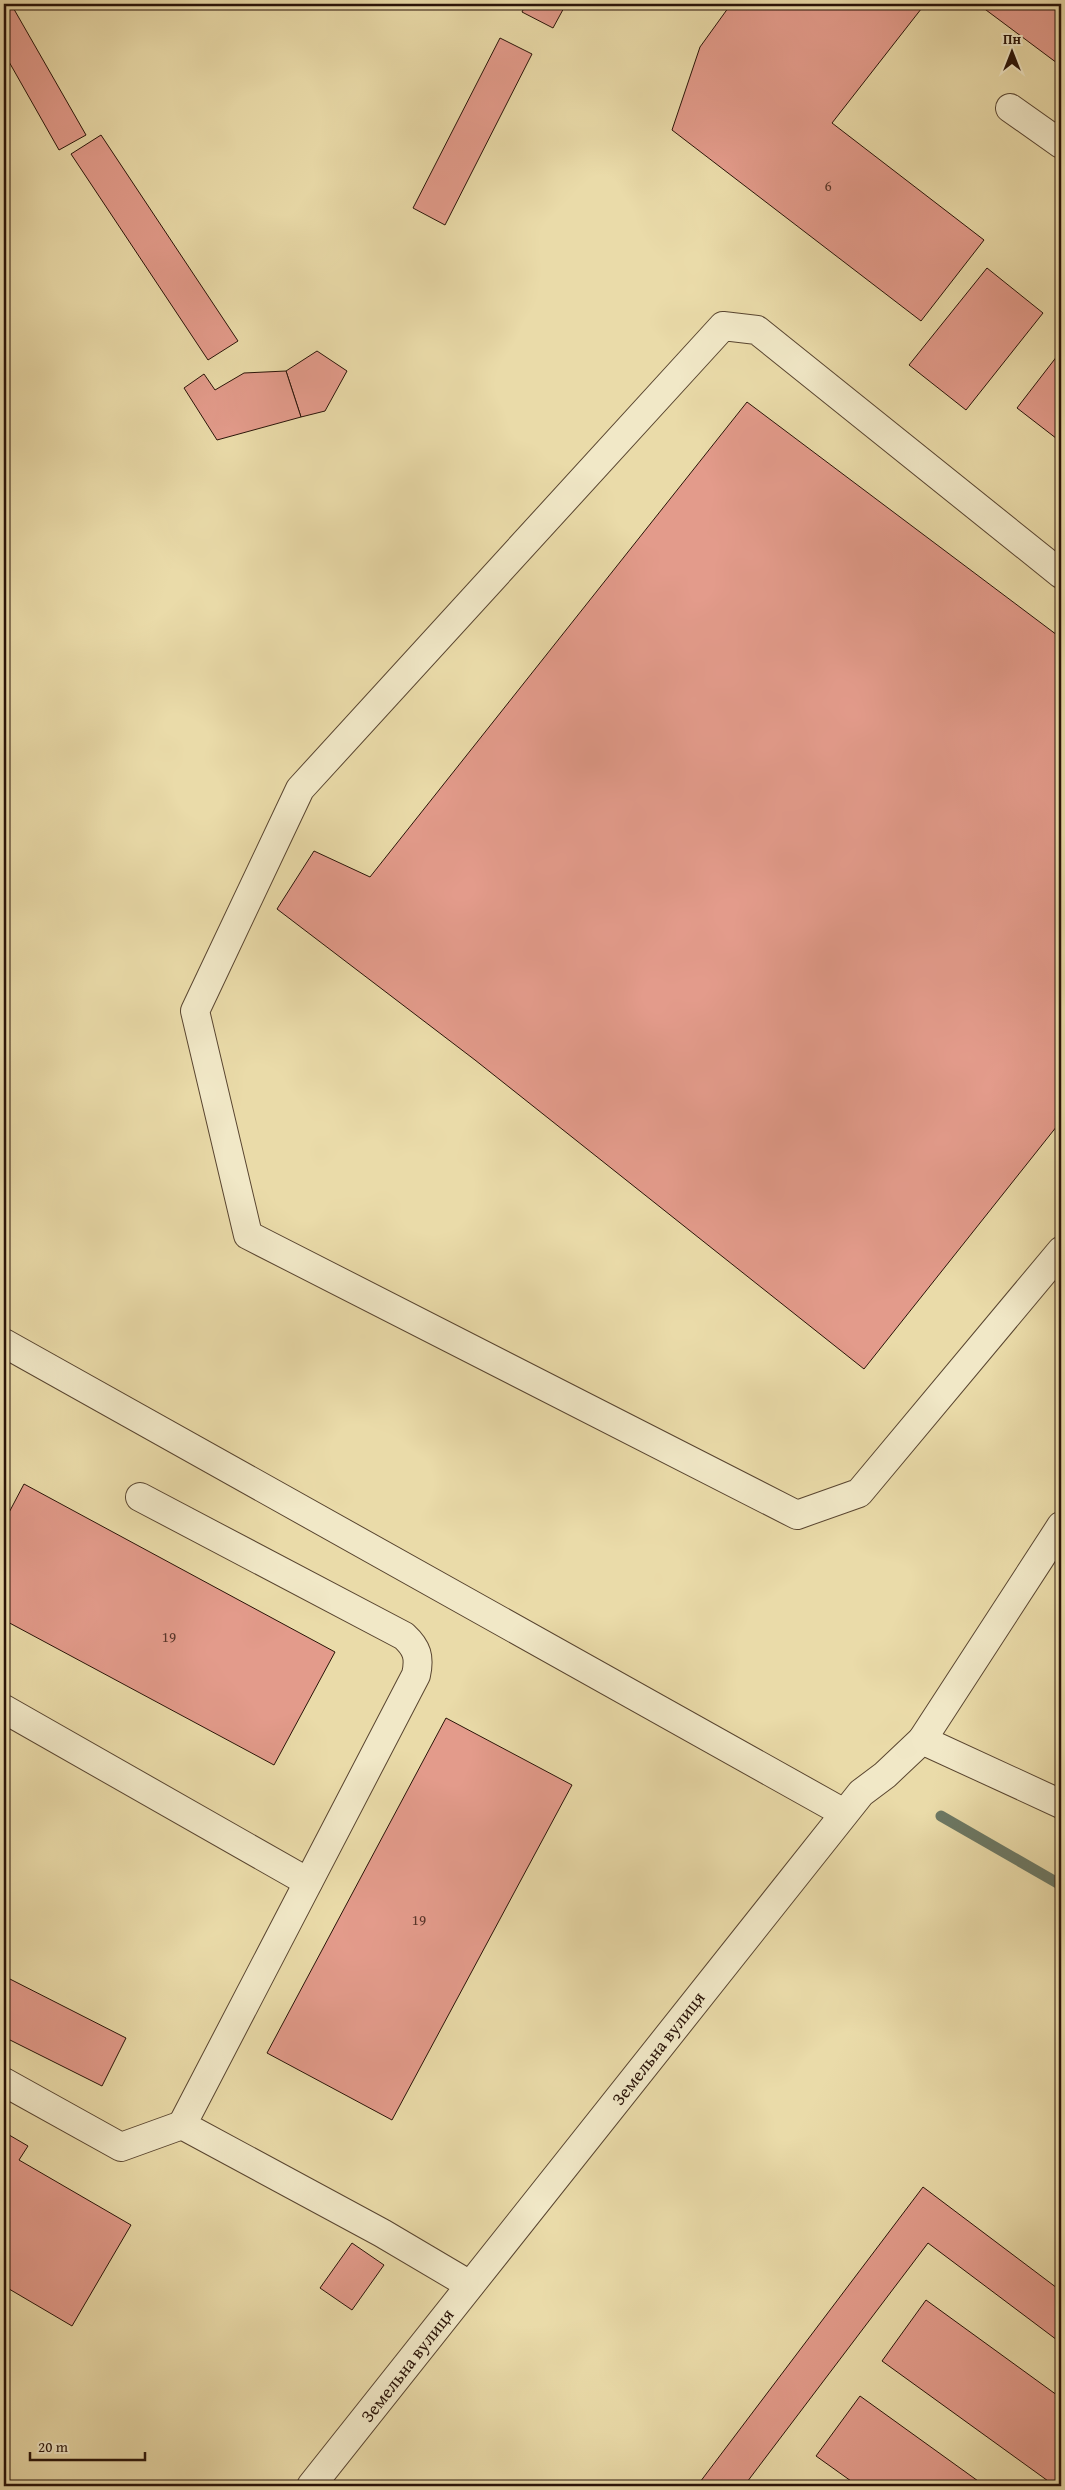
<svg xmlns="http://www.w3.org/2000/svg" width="1065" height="2490" font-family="'Gentium Book Plus',serif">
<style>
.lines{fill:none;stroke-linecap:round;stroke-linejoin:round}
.stream{stroke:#6c7864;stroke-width:11}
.building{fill:#e39b8b;stroke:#291308}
.minor-casing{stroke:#594530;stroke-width:30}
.minor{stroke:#f1e8c7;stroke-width:28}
.labels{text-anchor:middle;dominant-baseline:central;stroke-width:4.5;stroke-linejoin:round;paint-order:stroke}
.number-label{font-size:15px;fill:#583529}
.street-label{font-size:18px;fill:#291308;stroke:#f1e8c7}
</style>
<rect width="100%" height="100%" fill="#eadba9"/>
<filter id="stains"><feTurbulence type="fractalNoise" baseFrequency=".004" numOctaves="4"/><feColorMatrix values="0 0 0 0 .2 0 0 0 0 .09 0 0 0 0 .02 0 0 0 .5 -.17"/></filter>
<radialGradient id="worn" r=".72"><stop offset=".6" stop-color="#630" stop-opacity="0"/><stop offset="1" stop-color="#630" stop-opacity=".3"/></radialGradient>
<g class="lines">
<polyline class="stream" points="941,1816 1061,1885"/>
</g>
<g class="building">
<polygon points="4,4 11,4 86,135 59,150 4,53"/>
<polygon points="526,4 566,4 553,28 522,12"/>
<polygon points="731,4 925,4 832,123 984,240 921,321 672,130 700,47"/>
<polygon points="978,4 1061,4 1061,66"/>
<polygon points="500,38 532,54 445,225 413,208"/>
<polygon points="101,135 238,341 208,360 71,154"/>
<polygon points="987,268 1043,313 966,410 909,365"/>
<polygon points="317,351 347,371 325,411 301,417 286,371"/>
<polygon points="1061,351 1061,442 1017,408"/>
<polygon points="286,371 301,417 217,440 184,388 204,374 215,390 244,373"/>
<polygon points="747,402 1061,638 1061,1121 864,1369 475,1060 277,909 314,851 370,877"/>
<polygon points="24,1484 335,1652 274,1765 4,1620 4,1522"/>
<polygon points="446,1718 572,1785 392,2120 267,2053"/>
<polygon points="4,1976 126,2038 102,2086 4,2037"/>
<polygon points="4,2132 28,2146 19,2160 131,2225 72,2326 4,2286"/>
<polygon points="923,2187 1061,2291 1061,2343 928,2243 744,2486 697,2486"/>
<polygon points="352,2243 384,2265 352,2310 320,2288"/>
<polygon points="926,2300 1061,2398 1061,2486 1055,2486 882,2361"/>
<polygon points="860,2396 985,2486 858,2486 816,2456"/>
</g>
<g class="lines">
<defs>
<g id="minor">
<polyline points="1010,108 1061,144"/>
<polyline points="1061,574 757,330 723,326 300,789 195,1011 248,1235 797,1515 859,1493 1061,1251"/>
<polyline points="4,1343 844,1813"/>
<path d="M140,1497L404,1636C417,1648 420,1657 416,1675L182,2125L382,2233L470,2285"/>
<polyline points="4,1709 308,1882"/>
<polyline points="922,1740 1061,1526"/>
<polyline points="4,2082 121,2147 182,2125"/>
<polyline points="311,2486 861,1793 885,1775 922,1740 1061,1804"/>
</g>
</defs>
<use href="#minor" class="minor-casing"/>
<use href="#minor" class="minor"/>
</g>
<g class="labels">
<g class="number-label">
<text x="828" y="185">6</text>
<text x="169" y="1636">19</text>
<text x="419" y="1919">19</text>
</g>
<g class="street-label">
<text transform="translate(658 2048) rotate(-52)">Земельна вулиця</text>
<text transform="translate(407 2365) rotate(-52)">Земельна вулиця</text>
</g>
</g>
<rect width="1065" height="2490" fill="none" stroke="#eadba9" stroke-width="20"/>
<rect x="5" y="5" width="1055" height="2480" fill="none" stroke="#291308" stroke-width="2.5"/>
<rect x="10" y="10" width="1045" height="2470" fill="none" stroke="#291308"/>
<g transform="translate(1012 52)" stroke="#f1e8c7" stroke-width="4" paint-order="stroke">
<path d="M0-4L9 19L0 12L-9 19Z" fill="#291308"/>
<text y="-8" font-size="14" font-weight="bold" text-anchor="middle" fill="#291308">Пн</text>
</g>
<path d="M30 2452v8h115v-8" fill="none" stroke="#291308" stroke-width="2.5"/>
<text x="38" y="2452" font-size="15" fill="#291308" stroke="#f1e8c7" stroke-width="4" paint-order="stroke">20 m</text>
<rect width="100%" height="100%" filter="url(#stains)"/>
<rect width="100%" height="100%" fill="url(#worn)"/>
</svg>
